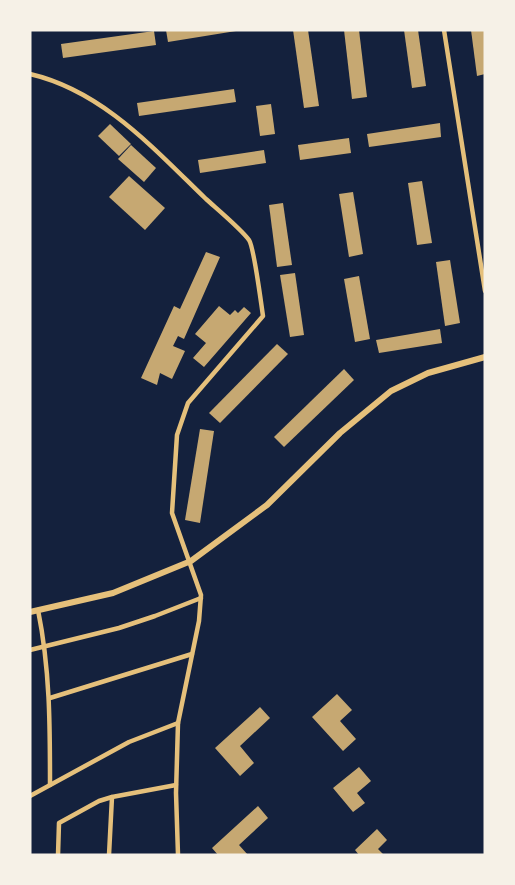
<svg xmlns="http://www.w3.org/2000/svg" width="515" height="885" font-family="'IBM Plex Sans',sans-serif">
<style>
.building{fill:#c6a872}
.lines{fill:none;stroke-linecap:round;stroke-linejoin:round}
.minor{stroke:#e5c07b;stroke-width:4.5}
.tertiary{stroke:#e5c07b;stroke-width:6}
</style>
<rect width="100%" height="100%" fill="#14213d"/>
<g class="building">
<polygon points="166,30 236,30 236,31 168,42"/>
<polygon points="293,30 308,30 319,106 304,108"/>
<polygon points="344,30 359,30 367,97 352,99"/>
<polygon points="404,30 418,30 426,86 412,88"/>
<polygon points="471,30 485,30 485,74 477,76"/>
<polygon points="154,31 156,45 63,58 61,44"/>
<polygon points="234,89 236,102 139,116 137,103"/>
<polygon points="271,104 275,134 260,136 256,106"/>
<polygon points="440,123 441,137 369,147 367,134"/>
<polygon points="110,124 131,144 119,156 98,136"/>
<polygon points="349,138 351,153 300,160 298,145"/>
<polygon points="131,145 156,168 144,182 118,159"/>
<polygon points="264,150 266,163 200,173 198,160"/>
<polygon points="129,176 165,208 145,230 109,197"/>
<polygon points="422,181 432,243 417,245 408,183"/>
<polygon points="353,192 363,254 349,257 339,194"/>
<polygon points="283,203 292,265 277,267 269,205"/>
<polygon points="206,252 220,257 184,339 178,336 173,346 185,351 172,379 160,373 157,385 141,378 174,306 180,309"/>
<polygon points="450,260 460,323 445,326 436,262"/>
<polygon points="295,273 304,335 290,337 280,275"/>
<polygon points="359,276 370,339 355,342 344,279"/>
<polygon points="219,306 230,315 235,310 238,313 244,307 251,313 204,367 193,358 206,343 195,334"/>
<polygon points="440,329 442,343 379,353 376,340"/>
<polygon points="277,344 288,354 220,423 209,413"/>
<polygon points="344,369 354,380 284,447 274,437"/>
<polygon points="200,429 214,431 200,523 185,520"/>
<polygon points="337,694 352,710 340,721 356,739 343,751 312,717"/>
<polygon points="260,707 270,718 240,746 254,763 240,776 215,748"/>
<polygon points="359,767 371,781 357,793 365,803 353,812 333,788"/>
<polygon points="258,806 268,818 239,845 248,855 218,855 212,848"/>
<polygon points="377,829 387,840 378,849 384,855 359,855 355,850"/>
</g>
<g class="lines">
<g class="minor">
<polyline points="444,30 485,291"/>
<path d="M30,74C103,91 154,149 206,199C217,209 241,229 249,240C254,247 261,303 263,316L188,403L177,435L172,513L201,595L199,621L178,723L176,793L178,855"/>
<path d="M38,610C50,669 50,725 50,785"/>
<polyline points="30,650 119,628 155,616 201,598"/>
<polyline points="50,698 192,654"/>
<polyline points="30,796 129,742 178,723"/>
<polyline points="58,855 59,823 99,801 112,797 176,785"/>
<polyline points="109,855 112,797"/>
</g>
<polyline class="tertiary" points="30,612 113,593 191,561 267,505 340,433 391,391 428,373 485,357"/>
</g>
<rect width="515" height="885" fill="none" stroke="#f6f1e7" stroke-width="63"/>
</svg>
